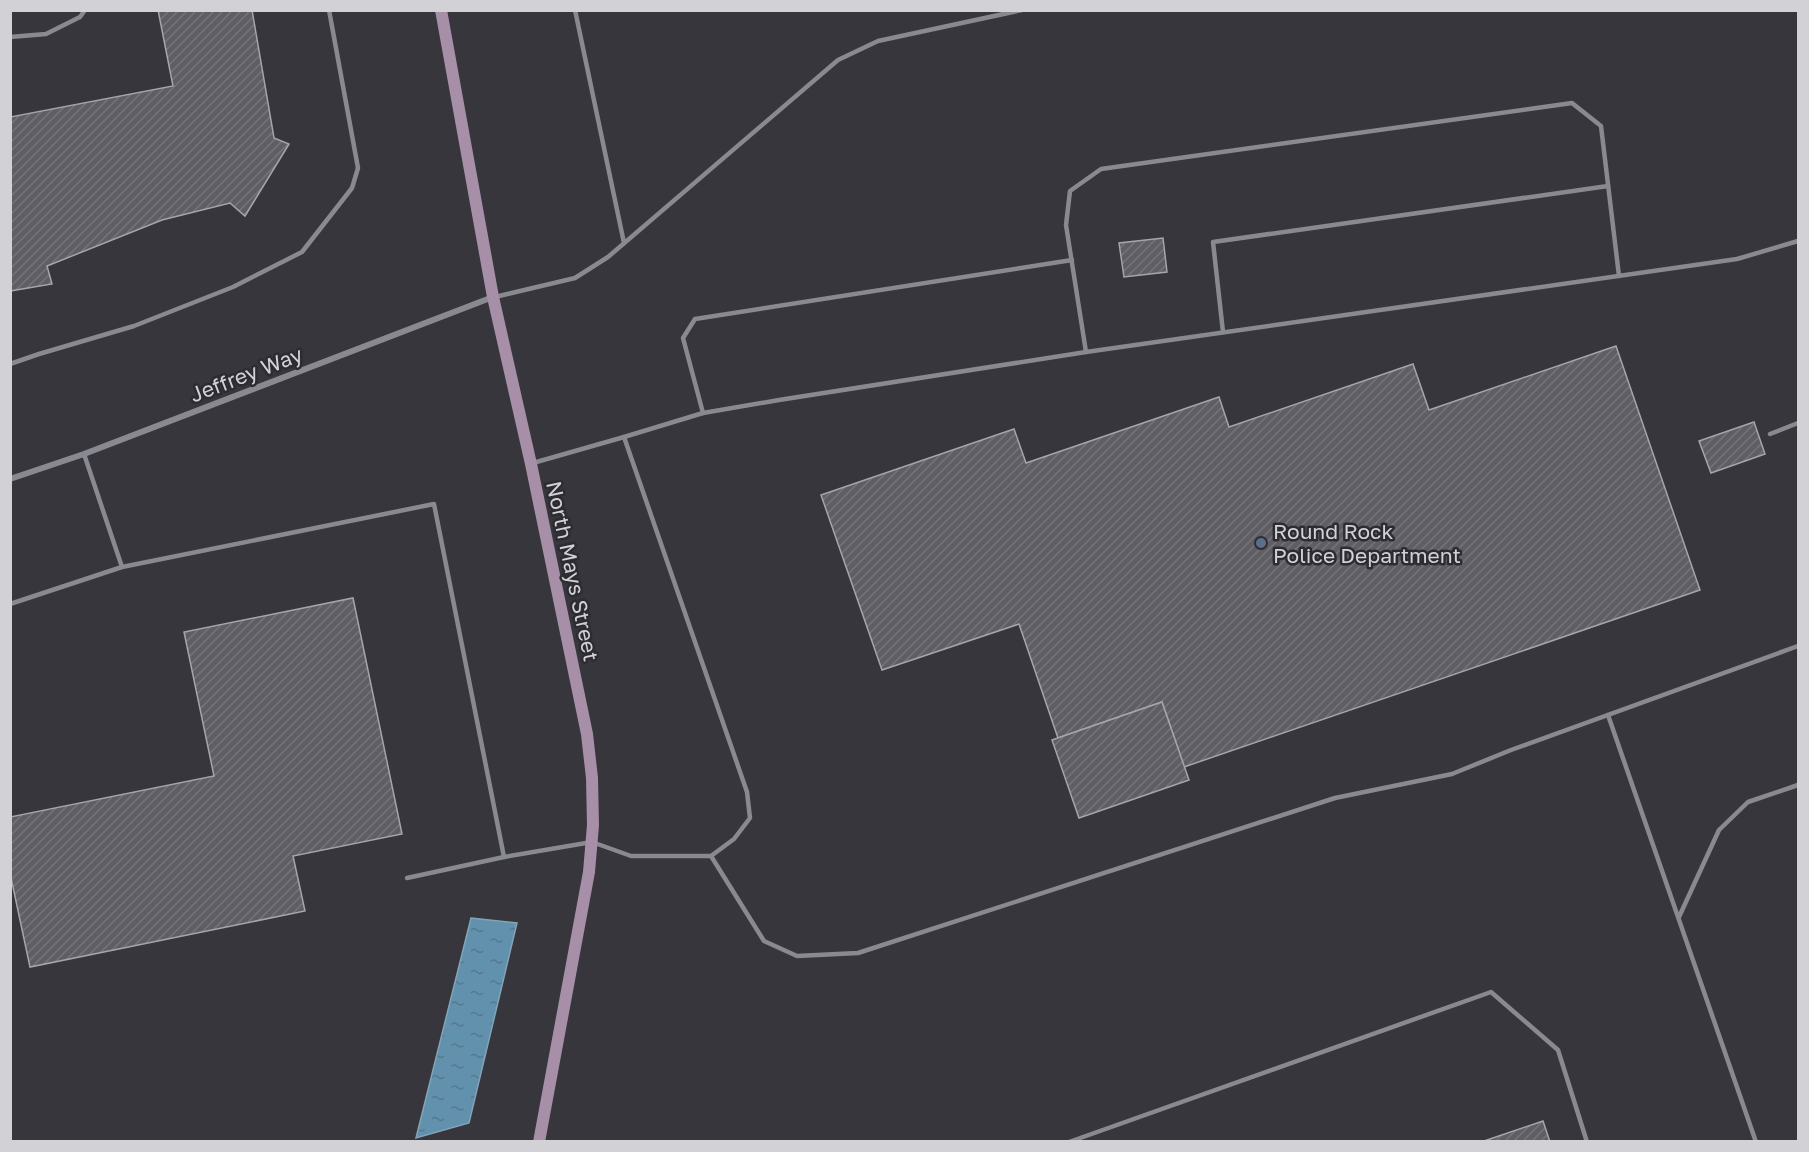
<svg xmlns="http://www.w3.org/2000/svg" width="1809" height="1152" font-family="'Golos Text',sans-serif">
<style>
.water{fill:url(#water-ripples);stroke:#83a4b9;stroke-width:1.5}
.building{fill:url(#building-hatch);stroke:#a5a6ad;stroke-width:1.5}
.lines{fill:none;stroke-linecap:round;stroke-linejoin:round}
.service{stroke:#898a91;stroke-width:4.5}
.minor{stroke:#898a91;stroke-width:6}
.secondary{stroke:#a88fa8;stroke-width:12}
.service-dot{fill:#5c6f8a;stroke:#2c2c32;stroke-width:2}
.labels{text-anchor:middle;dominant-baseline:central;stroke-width:5;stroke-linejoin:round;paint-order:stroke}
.street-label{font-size:21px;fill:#d2d2d6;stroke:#2c2c32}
.poi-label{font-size:21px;fill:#d2d2d6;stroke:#2c2c32;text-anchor:start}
</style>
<defs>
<pattern id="water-ripples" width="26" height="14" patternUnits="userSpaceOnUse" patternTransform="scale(1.5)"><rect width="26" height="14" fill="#6191ac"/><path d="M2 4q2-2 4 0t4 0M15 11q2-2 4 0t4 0" fill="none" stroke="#57788c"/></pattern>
<pattern id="building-hatch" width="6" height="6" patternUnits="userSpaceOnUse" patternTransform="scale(1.5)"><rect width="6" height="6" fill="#5e5e64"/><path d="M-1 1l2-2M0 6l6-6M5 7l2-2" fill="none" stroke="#747479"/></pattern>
</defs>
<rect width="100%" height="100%" fill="#36363c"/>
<polygon class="water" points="471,918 517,923 469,1123 416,1138"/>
<g class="building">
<polygon points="158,10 252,10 274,138 289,144 245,216 230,203 162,220 47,266 52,284 10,291 10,117 173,86"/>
<polygon points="1163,238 1167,272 1124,277 1119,243"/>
<polygon points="1616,346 1700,590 1184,767 1162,702 1058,738 1019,624 882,670 821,495 1014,429 1026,463 1219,397 1229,427 1413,364 1429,410"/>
<polygon points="1754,422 1765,454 1711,473 1699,441"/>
<polygon points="353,598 402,834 293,856 305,911 30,967 10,873 10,817 214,776 184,632"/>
<polygon points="1162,702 1189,780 1079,818 1052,740"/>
<polygon points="1543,1121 1550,1142 1481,1142"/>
</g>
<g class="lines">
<g class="service">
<polyline points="575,10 624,243"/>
<polyline points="10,37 46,34 80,17 85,10"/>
<polyline points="495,297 575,278 608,257 838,60 878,41 1022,10"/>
<polyline points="1223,332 1213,242 1608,186"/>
<polyline points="1086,352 1066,225 1070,191 1101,169 1572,103 1601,126 1619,276"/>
<polyline points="10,364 39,354 134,326 233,287 302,252 352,188 358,168 329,10"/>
<polyline points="703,413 683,338 695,319 1072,260"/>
<polyline points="1770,434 1798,423"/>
<polyline points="533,463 624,437 703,413 779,400 1086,352 1737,259 1798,241"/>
<polyline points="122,567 434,504 504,857 592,842 631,856 711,856 734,839 750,818 747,792 624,437"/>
<polyline points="10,604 122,567 84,454"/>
<polyline points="1608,715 1756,1142"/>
<polyline points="711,856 764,941 797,956 858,953 1335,798 1452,774 1511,750 1798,646"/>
<polyline points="407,878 504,857"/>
<polyline points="1679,917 1719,830 1748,802 1798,785"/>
<polyline points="1069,1142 1491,992 1558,1050 1587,1142"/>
</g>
<polyline class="minor" points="10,479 84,454 493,297"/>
<polyline class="secondary" points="441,10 493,297 531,464 587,734 592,778 593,825 589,872 539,1142"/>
</g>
<circle class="service-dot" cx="1261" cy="543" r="6"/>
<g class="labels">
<g class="street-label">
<text transform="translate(246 374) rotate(-21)">Jeffrey Way</text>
<text transform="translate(573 571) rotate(78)">North Mays Street</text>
</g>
<g class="poi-label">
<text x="1273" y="531">Round Rock<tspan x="1273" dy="24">Police Department</tspan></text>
</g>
</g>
<rect width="1809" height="1152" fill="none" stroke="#d2d2d6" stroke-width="24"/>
</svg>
